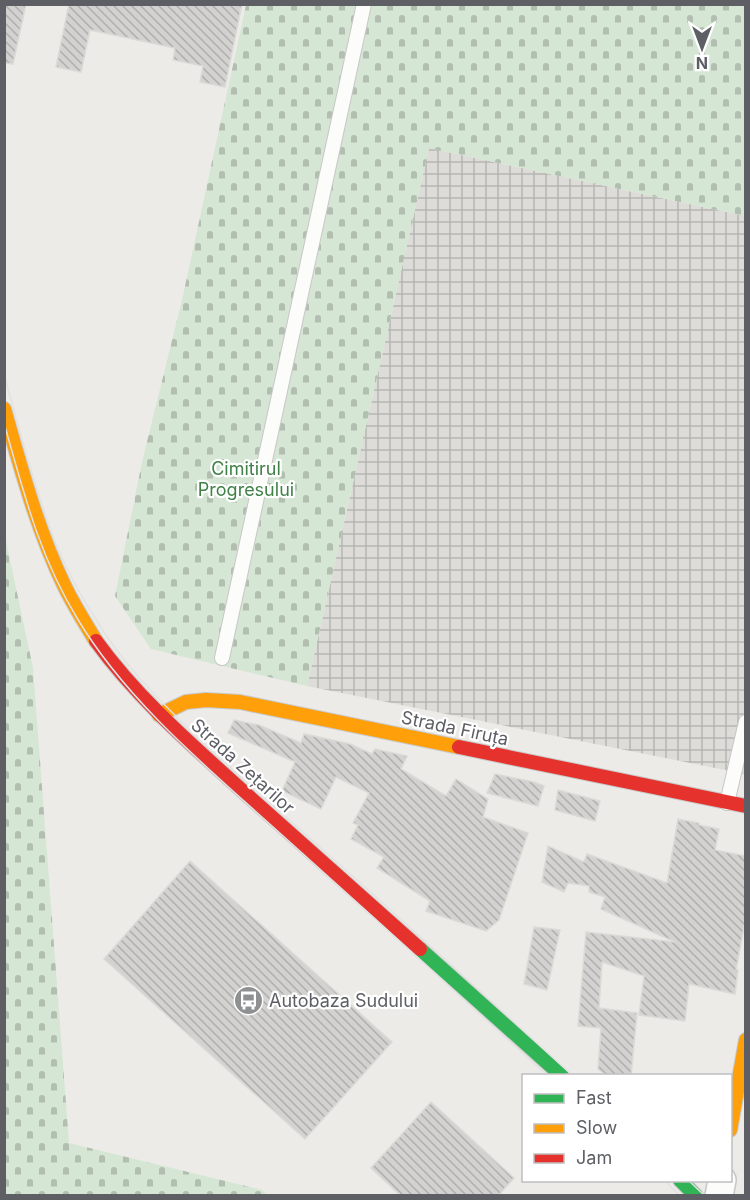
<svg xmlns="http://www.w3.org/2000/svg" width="750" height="1200" font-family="Inter,sans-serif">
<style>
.industrial{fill:url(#industrial-grid)}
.cemetery{fill:url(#cemetery-stones)}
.building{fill:url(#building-back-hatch);stroke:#dbdad6;stroke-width:1.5}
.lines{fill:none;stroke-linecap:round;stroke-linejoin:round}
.lane-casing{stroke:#c8c7c7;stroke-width:16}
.street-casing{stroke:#c8c7c7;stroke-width:30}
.fast-casing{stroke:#c8c9c9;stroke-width:16}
.slow-casing{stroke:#c8c9c9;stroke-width:16}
.jam-casing{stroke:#c8c9c9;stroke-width:16}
.lane{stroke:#fcfcfb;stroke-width:14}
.street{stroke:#fcfcfb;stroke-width:27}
.fast{stroke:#30b455;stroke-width:14}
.slow{stroke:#ff9f0a;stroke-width:14}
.jam{stroke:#e5322d;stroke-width:14}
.tram{stroke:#e3e2e2;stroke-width:1.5}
.labels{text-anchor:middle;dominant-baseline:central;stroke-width:4.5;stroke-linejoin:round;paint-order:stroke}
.park-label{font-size:18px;fill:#3f8146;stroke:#fff}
.street-label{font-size:18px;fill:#5d5f64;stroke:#fff}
.poi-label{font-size:18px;fill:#5d5f64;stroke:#fff;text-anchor:start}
</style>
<defs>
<pattern id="industrial-grid" width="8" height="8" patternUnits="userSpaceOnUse" patternTransform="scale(1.5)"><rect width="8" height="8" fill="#dddcd8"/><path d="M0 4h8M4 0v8" fill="none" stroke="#b6b6b3"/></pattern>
<pattern id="cemetery-stones" width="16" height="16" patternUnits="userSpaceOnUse" patternTransform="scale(1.5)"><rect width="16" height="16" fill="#d6e6d5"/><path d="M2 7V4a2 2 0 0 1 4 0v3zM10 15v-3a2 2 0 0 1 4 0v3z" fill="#b1beb0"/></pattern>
<pattern id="building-back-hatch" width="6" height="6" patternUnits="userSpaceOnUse" patternTransform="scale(1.5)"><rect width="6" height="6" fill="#d3d2d0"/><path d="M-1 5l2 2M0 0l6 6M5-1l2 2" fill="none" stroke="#aeaeac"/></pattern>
</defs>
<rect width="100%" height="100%" fill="#ecebe7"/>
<polygon class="industrial" points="429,148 745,216 745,774 307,686"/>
<g class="cemetery">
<polygon points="246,5 745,5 745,216 429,148 307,686 151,649 115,596 142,462 182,300"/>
<polygon points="5,536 33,668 69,1143 262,1190 267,1195 5,1195"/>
</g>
<g class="building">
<polygon points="4,4 26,4 13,64 4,63"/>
<polygon points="69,4 242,4 225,87 200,82 203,66 173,60 175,48 90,30 81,72 56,67"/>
<polygon points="234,720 259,725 301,743 304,734 350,744 372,754 375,749 407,756 401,769 446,796 456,779 488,799 483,817 528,833 499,920 486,931 426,911 430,901 377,868 384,857 351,839 358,825 353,823 369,793 336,777 321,809 282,791 295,762 228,733"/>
<polygon points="495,774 534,782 544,786 538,806 487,793"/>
<polygon points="558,790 600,801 595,821 555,810"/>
<polygon points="678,819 699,823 699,825 719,829 715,850 746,856 746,916 736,970 738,970 735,994 689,984 685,1021 639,1015 644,976 602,962 599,1008 637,1013 631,1076 607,1076 598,1069 601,1028 578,1026 586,932 675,942 601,909 605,897 589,892 589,886 568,883 564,892 542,882 548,846 584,862 587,854 667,883"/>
<polygon points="190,861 392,1042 305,1139 104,959"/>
<polygon points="534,927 560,930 547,990 524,984"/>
<polygon points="431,1102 514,1178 498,1196 401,1196 371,1168"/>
</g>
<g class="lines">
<defs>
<g id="lane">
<polyline points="222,658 364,4"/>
<polyline points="727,803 746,722"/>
</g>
<polyline id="street" points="719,1196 722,1180"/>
<g id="fast">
<polyline points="420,949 562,1076"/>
<polyline points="680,1180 696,1196"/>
</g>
<g id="slow">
<path d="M4,409C21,468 37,529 64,585C73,604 85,623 96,641"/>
<polyline points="159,715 186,702 206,700 240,702 459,747"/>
<polyline points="730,1130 746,1040"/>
</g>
<g id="jam">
<path d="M96,641C138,699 193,746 246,794C304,846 362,898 420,949"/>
<polyline points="459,747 746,806"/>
</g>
</defs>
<use href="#lane" class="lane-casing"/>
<use href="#street" class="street-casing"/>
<use href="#fast" class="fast-casing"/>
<use href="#slow" class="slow-casing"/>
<use href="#jam" class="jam-casing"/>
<use href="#lane" class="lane"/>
<use href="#street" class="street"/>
<use href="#fast" class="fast"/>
<use href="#slow" class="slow"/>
<use href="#jam" class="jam"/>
<g class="tram">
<path d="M4,374C19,429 34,485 54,539C65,567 80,595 97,621C121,661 153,694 187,727C230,769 276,808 321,848C406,923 489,999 573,1076"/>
<path d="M4,423C24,493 39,556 77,618C127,702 210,770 282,835C371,915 459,995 548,1076"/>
<polyline points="664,1180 680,1196"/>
<polyline points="688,1180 705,1196"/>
</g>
</g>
<defs>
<symbol id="bus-disc" viewBox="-11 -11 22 22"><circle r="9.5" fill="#8f9092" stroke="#fff"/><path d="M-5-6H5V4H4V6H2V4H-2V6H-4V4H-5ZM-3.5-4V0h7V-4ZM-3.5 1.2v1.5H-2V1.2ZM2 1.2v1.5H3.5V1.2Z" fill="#fff"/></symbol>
</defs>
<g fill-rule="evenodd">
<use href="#bus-disc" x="232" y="984" width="33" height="33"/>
</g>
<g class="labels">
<g class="park-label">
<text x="246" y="468">Cimitirul<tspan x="246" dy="21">Progresului</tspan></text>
</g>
<g class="street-label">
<text transform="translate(455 728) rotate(12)">Strada Firuța</text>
<text transform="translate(243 766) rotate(42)">Strada Zețarilor</text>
</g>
<g class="poi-label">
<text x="269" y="1000">Autobaza Sudului</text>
</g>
</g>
<rect width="750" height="1200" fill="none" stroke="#5d5f64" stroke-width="12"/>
<rect x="522" y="1074" width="210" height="108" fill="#ffffff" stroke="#bebfc1" stroke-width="1.5"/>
<rect x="534" y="1094" width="30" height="9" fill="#30b455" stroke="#bebfc1" stroke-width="1.5"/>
<text x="576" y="1104" font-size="18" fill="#5d5f64">Fast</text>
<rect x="534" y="1124" width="30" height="9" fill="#ff9f0a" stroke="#bebfc1" stroke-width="1.5"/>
<text x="576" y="1134" font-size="18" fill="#5d5f64">Slow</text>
<rect x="534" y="1154" width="30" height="9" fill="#e5322d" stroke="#bebfc1" stroke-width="1.5"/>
<text x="576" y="1164" font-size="18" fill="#5d5f64">Jam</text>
<g transform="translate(702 48) rotate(180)" stroke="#ffffff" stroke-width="4.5" paint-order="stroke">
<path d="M0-4.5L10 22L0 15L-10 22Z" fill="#5d5f64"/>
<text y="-9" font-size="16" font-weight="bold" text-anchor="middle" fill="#5d5f64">N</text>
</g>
</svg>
